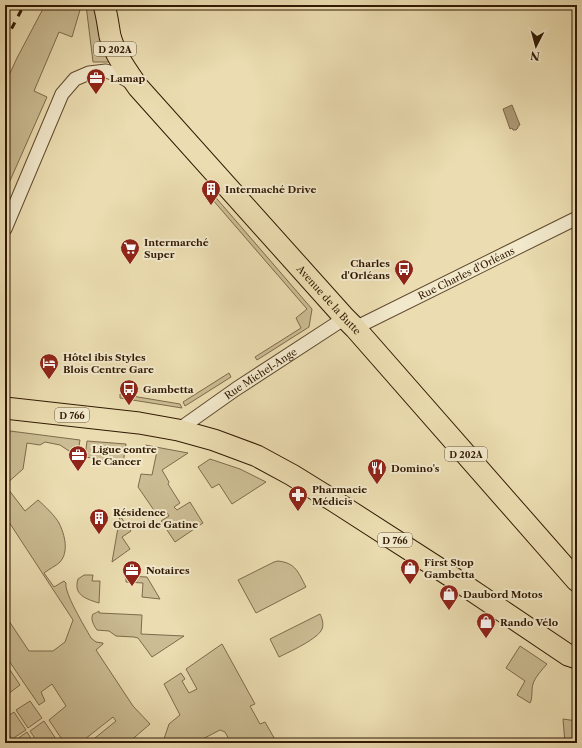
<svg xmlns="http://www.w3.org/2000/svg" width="582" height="748" font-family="'Libre Caslon Text',serif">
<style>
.green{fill:#cbbc93;stroke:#7e6a4b}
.water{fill:#ac9a76;stroke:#7b6648}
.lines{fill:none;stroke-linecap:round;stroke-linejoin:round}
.street-casing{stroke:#604a2e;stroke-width:15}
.primary-casing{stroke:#311903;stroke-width:23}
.street{stroke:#f2e9cc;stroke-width:13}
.primary{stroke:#ebddb1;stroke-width:21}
.rail{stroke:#311903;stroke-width:3;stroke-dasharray:7 7;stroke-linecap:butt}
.labels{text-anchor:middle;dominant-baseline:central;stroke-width:4;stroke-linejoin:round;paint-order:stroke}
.shield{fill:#f2e9cc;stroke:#6b573f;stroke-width:1}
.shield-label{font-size:9px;font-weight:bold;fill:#311903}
.poi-label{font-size:10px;font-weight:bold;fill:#311903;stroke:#f2e9cc;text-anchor:start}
.street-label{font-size:10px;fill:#311903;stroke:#f2e9cc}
</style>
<rect width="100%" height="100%" fill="#ebddb1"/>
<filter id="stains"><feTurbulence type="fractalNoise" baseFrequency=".005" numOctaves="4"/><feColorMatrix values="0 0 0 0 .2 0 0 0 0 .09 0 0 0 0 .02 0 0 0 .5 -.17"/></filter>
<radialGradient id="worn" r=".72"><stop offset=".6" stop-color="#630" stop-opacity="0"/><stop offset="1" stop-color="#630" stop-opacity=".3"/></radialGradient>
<g class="green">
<polygon points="45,5 77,5 80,10 72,37 59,32 34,91 47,97 5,192 5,84 17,58"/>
<polygon points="86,5 96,5 111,62 93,62"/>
<polygon points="211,192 312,309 309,327 257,360 255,357 301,328 296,318 307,309 212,199 210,196"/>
<polygon points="229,373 231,377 185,406 183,402"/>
<polygon points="120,394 180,404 182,408 120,398"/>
<path d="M10,431L80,440L78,452L69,451L60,445L45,442L40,445L27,443L23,469L5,485L25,511L38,500C45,506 55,516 59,523C65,535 69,552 60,562C56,566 49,569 44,573L54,587L64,581L66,583C64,593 85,627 91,638L96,642L103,643V644L96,650L133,706L150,724L128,743H90V742L116,721L113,717L80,743H67L64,739L61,738L49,720L66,706L52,684L41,692L45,701L39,705L5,655V626L7,618L29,651H53L65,642L73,620L5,516V457L6,456Z"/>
<polygon points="87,441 126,444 123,463 85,457"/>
<polygon points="145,445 188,453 162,470 169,482 168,484 180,503 174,507 177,510 190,502 203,523 175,542 161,521 169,516 166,511 158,516 138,487 141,474 152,475 157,451 145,449"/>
<polygon points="210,459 240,469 266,482 232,504 219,484 212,488 198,467"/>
<polygon points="120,516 131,531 122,537 130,549 112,562"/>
<path d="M278,561C296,563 298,572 306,587L256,613L238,580L274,562Z"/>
<path d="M84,575H93L92,581H100L99,603C86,599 73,595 78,579Z"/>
<polygon points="126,576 147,577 160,599 142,597 143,583 126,582"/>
<path d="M99,611V613L142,615L141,634L184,636L152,657L138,638L134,637L116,636L109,631L97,630C94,626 90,619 93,614C94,614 99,611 99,611Z"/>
<path d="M320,614C322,618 324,624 322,629C318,639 289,652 279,657L270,639Z"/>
<polygon points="222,644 255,704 250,706 260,724 265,722 277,743 231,743 225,732 220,730 195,743 166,743 164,739 169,724 180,715 164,684 181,673 185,679 182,681 189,693 197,689 186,669"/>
<path d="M520,646L547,664C542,670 535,677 533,684C531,690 533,698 530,703L517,695L525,681L506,668Z"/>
<polygon points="8,667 20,685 8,694 5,690 5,669"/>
<polygon points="30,701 42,718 28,728 16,710"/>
<polygon points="14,712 26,730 12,739 5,729 5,718"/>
<polygon points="563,719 577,721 577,743 565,743"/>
<polygon points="44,721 56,739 50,743 38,743 30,731"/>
<polygon points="27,732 34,743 14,743 13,742"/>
</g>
<polygon class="water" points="512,105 520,125 518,126 518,128 516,130 513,130 512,128 510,129 503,109"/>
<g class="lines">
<defs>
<g id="street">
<polyline points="5,229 62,94 75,79 89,73 106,71 118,75 132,83"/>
<path id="s1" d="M355,328L577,218"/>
<path id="s2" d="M178,430L236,389L345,318"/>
</g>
<g id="primary">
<path id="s3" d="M104,5C107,15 108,25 110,36C115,55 127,71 138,87L345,318L355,328L577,581"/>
<polyline points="5,408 139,423 178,430 214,440 257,456 292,475 334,501 452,577 568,655 577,658"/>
</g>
</defs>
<use href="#street" class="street-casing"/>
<use href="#primary" class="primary-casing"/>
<use href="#street" class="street"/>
<use href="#primary" class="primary"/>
<g class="rail">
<polyline points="5,21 14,5"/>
<polyline points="5,41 24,5"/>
</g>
</g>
<defs>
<symbol id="office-pin" viewBox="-11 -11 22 30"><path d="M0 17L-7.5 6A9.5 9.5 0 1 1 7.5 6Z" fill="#8f2418" stroke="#f2e9cc"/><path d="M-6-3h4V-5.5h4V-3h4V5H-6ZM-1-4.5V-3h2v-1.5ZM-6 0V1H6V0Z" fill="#fff"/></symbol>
<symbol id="building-pin" viewBox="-11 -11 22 30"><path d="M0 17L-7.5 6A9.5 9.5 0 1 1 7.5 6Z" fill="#8f2418" stroke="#f2e9cc"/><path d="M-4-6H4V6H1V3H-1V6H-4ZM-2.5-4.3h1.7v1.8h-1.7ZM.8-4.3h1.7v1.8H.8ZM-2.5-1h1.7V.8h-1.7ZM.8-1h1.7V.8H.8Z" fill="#fff"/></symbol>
<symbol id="supermarket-pin" viewBox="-11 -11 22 30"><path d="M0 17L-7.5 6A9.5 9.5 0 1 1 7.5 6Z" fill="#8f2418" stroke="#f2e9cc"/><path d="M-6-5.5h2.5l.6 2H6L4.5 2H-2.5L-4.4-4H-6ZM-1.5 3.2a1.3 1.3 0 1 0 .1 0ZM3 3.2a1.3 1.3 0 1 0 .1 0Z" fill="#fff"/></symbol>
<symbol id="bus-pin" viewBox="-11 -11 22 30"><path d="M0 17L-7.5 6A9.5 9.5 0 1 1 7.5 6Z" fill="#8f2418" stroke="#f2e9cc"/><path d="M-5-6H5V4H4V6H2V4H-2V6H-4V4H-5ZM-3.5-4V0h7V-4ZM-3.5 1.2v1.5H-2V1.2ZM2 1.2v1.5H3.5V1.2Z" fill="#fff"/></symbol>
<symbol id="hotel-pin" viewBox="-11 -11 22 30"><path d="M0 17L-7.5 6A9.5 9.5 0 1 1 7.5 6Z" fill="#8f2418" stroke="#f2e9cc"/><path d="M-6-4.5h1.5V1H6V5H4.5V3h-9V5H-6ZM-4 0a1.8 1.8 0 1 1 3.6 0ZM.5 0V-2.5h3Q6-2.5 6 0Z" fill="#fff"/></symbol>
<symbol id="restaurant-pin" viewBox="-11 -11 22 30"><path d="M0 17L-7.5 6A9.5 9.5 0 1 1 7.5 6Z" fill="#8f2418" stroke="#f2e9cc"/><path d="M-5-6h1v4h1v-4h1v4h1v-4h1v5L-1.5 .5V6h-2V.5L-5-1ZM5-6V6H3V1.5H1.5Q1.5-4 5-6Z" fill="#fff"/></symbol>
<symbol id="pharmacy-pin" viewBox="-11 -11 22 30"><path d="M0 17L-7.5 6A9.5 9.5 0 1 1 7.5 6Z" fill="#8f2418" stroke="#f2e9cc"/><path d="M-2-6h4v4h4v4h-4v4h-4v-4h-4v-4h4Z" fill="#fff"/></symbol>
<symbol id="shop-pin" viewBox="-11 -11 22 30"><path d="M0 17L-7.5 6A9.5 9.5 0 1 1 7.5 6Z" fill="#8f2418" stroke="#f2e9cc"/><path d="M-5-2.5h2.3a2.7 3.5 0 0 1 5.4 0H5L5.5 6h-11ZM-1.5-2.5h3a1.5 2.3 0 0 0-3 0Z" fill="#fff"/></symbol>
</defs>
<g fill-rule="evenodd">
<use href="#office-pin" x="85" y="67" width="22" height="30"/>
<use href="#building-pin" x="200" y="178" width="22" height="30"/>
<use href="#supermarket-pin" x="119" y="237" width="22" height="30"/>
<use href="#bus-pin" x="393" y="258" width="22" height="30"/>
<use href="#hotel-pin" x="38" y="352" width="22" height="30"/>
<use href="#bus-pin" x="118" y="378" width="22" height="30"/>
<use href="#office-pin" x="67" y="444" width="22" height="30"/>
<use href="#restaurant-pin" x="366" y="457" width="22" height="30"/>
<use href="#pharmacy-pin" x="287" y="484" width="22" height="30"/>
<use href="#building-pin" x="88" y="507" width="22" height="30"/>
<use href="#shop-pin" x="399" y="557" width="22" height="30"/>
<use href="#office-pin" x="121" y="559" width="22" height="30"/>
<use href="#shop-pin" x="438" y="583" width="22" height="30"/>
<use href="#shop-pin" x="475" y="611" width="22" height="30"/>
</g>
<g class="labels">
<g class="shield">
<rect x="94" y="42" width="42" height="14" rx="3"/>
<rect x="55" y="408" width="34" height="14" rx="3"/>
<rect x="445" y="447" width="42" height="14" rx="3"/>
<rect x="378" y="533" width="34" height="14" rx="3"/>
</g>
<g class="shield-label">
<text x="115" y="49">D 202A</text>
<text x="72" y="415">D 766</text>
<text x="466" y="454">D 202A</text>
<text x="395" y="540">D 766</text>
</g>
<g class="poi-label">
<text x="110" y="78">Lamap</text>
<text x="225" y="189">Intermaché Drive</text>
<text x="144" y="242">Intermarché<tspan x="144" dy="12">Super</tspan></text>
<text x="390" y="263" text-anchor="end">Charles<tspan x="390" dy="12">d'Orléans</tspan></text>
<text x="63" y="357">Hôtel ibis Styles<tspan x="63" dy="12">Blois Centre Gare</tspan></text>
<text x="143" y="389">Gambetta</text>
<text x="92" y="449">Ligue contre<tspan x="92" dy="12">le Cancer</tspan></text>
<text x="391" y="468">Domino's</text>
<text x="312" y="489">Pharmacie<tspan x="312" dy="12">Médicis</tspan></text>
<text x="113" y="512">Résidence<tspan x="113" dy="12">Octroi de Gatine</tspan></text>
<text x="424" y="562">First Stop<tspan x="424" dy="12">Gambetta</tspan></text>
<text x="146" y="570">Notaires</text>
<text x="463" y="594">Daubord Motos</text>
<text x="500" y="622">Rando Vélo</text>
</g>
<g class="street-label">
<text stroke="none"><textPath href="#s1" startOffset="124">Rue Charles d'Orléans</textPath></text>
<text stroke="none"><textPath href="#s3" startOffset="376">Avenue de la Butte</textPath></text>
<text stroke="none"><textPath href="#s2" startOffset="100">Rue Michel-Ange</textPath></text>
</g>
</g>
<rect width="582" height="748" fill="none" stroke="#ebddb1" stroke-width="20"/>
<rect x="6" y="6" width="570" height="736" fill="none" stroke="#311903" stroke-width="2"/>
<rect x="10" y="10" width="562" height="728" fill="none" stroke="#311903"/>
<g transform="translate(536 46) rotate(186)" stroke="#f2e9cc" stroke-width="3" paint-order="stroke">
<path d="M0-3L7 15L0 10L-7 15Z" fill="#311903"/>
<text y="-6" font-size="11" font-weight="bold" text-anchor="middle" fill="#311903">N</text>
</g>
<rect width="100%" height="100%" filter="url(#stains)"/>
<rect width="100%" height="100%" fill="url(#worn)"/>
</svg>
